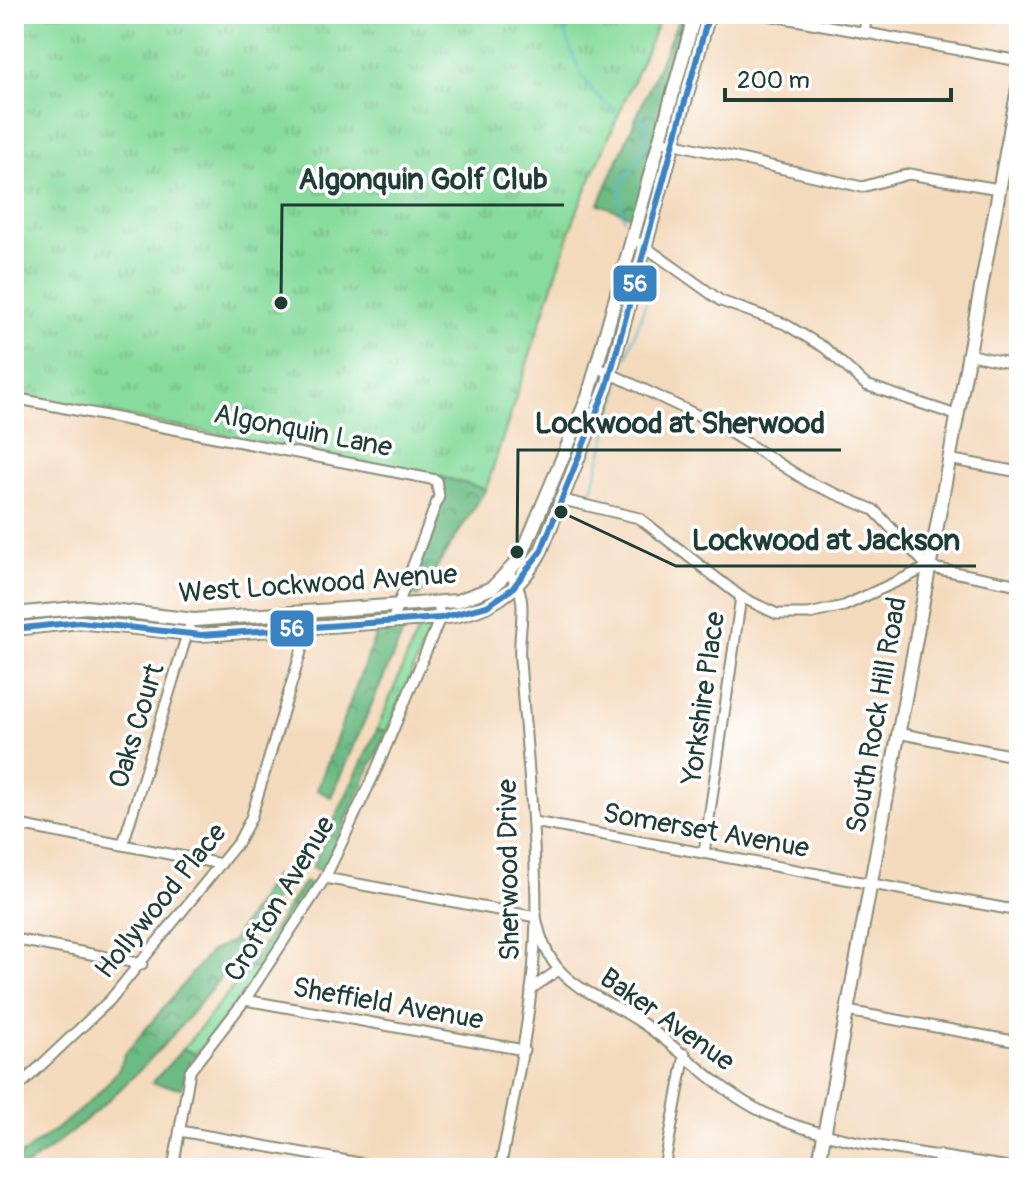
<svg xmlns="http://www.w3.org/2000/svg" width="1033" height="1182" font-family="Pangolin,sans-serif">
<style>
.grass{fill:url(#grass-tufts);stroke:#538c68;stroke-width:2}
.forest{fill:url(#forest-crowns);stroke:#467c5c;stroke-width:2}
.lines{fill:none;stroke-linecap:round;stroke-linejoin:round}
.stream{stroke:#52b8d0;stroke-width:2}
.street-casing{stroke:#8a8c78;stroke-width:13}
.secondary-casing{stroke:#8a8c78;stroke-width:16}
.street{stroke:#fff;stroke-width:9}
.secondary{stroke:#fff;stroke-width:12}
.bus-1-casing{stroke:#fff;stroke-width:12}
.bus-1{stroke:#3a83c3;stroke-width:6}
.labels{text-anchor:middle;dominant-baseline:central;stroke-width:7;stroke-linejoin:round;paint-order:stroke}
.street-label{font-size:28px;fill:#1f3d34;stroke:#fff}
.leader{fill:none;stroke:#1f3d34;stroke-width:3}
.callout-dot{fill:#1f3d34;stroke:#fff;stroke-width:3}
.callout-label{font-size:30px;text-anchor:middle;font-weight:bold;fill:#1f3d34;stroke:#fff;stroke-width:7;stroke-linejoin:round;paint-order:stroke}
.line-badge{stroke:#fff;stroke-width:3}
.badge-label{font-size:22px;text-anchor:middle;font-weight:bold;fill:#fff}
</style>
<defs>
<pattern id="grass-tufts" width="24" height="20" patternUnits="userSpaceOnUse" patternTransform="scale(2)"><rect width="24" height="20" fill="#87db9c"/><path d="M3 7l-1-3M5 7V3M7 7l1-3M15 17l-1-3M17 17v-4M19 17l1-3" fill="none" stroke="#6eb380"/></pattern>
<pattern id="forest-crowns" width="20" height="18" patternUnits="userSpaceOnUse" patternTransform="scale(2)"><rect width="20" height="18" fill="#6dbb84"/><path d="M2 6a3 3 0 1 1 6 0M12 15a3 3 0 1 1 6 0" fill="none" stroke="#59996d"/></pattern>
</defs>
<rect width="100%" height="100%" fill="#fff"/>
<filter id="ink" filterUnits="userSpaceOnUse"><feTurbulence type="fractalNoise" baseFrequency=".0125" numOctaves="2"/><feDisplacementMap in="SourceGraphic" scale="16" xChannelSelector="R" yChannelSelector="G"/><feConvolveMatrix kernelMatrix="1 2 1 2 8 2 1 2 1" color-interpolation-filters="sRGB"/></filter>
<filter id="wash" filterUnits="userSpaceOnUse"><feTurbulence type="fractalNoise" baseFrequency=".006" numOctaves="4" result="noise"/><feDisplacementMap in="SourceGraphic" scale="32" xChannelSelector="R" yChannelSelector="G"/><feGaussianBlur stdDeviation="1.8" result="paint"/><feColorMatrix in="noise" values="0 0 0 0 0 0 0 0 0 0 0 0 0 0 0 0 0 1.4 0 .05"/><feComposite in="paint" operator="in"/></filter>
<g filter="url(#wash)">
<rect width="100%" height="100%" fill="#f4dabd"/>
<g class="grass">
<polygon points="14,14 662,14 577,211 486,489 441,477 14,395"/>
<polygon points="384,612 382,617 317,620 320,616"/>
<polygon points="303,618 304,623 213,631 194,628"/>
<polygon points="429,624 429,632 387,731 377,730 420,625"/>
<polygon points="249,967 260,971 196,1054 183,1049"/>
</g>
<g class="forest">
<polygon points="681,14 689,14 634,217 599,204"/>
<polygon points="441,477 486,489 418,597 405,592 443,494"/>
<polygon points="407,624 331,797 317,790 379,626"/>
<polygon points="377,730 387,731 323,871 312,868"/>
<path d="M274,875L286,881C217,995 133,1091 24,1168H14V1160C41,1140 119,1088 124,1055L210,952L232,941Z"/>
<polygon points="304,882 315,885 260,971 249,967"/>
<polygon points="183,1049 196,1054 188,1065 182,1088 152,1083"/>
</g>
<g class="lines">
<g class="stream">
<path d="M560,14C570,48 581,92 615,109"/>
<path d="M624,219C621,209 618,197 621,186C628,167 663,136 640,117"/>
<path d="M627,358C635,326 656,293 648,260"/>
<polyline points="590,497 619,389"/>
</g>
</g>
</g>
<g filter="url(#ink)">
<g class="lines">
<defs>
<g id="street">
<polyline points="763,14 1019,61"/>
<polyline points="864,33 867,14"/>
<polyline points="659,140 862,187 909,174 999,189"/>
<polyline points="640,243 721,301 785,324 825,348 866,385 956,415"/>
<polyline points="967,354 1019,365"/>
<polyline points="597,367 718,425 810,483 874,510 928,567"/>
<polyline points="14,398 436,480 439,496 392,621"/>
<polyline points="948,459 1019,472"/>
<polyline points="559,499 639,518 741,597 777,614 809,614 844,606 928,567 1019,585"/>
<polyline points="898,733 1019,757"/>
<polyline points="534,822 1019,911"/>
<polyline points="14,824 221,864"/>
<polyline points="123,844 189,628"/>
<polyline points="704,853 741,597"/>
<path d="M325,878L536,917C550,988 588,987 642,1023C681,1049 714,1086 755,1108C820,1144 941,1155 1016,1168"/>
<polyline points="14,939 142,964"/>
<polyline points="531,989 557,971"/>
<polyline points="245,1000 524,1050"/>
<polyline points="847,1011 1019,1042"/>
<polyline points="14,1091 110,1000 239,841 251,818 313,612"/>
<polyline points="180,1131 387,1168"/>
<polyline points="173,1168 190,1071 245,1000 325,878 377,768 440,618 438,603"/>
<path d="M500,1168C517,1084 535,1001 536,915C536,830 526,745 520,660C517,630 532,596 509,574"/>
<polyline points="664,1168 685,1054"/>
<polyline points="937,1168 939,1155"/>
</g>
<g id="secondary">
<polyline points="14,614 87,607 194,620 457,601 492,588 520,559 588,397 695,14"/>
<path d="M14,629L79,622L201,635L440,618C487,613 519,593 541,551L607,386L709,14"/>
<polyline points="818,1168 1019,83"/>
</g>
</defs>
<use href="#street" class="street-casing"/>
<use href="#secondary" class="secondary-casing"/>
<use href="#street" class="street"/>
<use href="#secondary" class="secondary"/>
<defs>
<polyline id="bus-1" points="14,629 79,622 201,635 440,618 487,606 512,589 541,551 607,386 709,14"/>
</defs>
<use href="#bus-1" class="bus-1-casing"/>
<use href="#bus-1" class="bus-1"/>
</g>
</g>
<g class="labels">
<g class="street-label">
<text transform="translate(303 431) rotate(11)">Algonquin Lane</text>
<text transform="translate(318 584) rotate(-4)">West Lockwood Avenue</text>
<text transform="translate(704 698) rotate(-82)">Yorkshire Place</text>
<text transform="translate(877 715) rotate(-80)">South Rock Hill Road</text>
<text transform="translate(137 726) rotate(-73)">Oaks Court</text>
<text transform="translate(706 831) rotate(10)">Somerset Avenue</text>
<text transform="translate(509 870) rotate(-91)">Sherwood Drive</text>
<text transform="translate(280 899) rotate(-59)">Crofton Avenue</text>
<text transform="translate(161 901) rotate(-51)">Hollywood Place</text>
<text transform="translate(388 1004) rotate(10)">Sheffield Avenue</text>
<text transform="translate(667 1020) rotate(35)">Baker Avenue</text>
</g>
</g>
<path class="leader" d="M281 303L282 205H564M517 552L518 450H841M561 512L676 566H976"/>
<g class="callout-dot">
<circle cx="281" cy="303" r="8"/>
<circle cx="517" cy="552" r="8"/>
<circle cx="561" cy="512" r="8"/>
</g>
<g class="callout-label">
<text x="423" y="189">Algonquin Golf Club</text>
<text x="680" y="433">Lockwood at Sherwood</text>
<text x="826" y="550">Lockwood at Jackson</text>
</g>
<g class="line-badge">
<rect x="612" y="264" width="46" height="39" rx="8" fill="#3a83c3"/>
<rect x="269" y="609" width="46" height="39" rx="8" fill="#3a83c3"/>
</g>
<g class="badge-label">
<text x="635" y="291">56</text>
<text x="292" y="636">56</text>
</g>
<rect width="1033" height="1182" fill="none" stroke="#fff" stroke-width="48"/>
<path d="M725 88v12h226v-12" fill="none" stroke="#1f3d34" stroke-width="4"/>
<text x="737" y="88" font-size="24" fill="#1f3d34" stroke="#ffffff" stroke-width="6" paint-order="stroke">200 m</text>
</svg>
